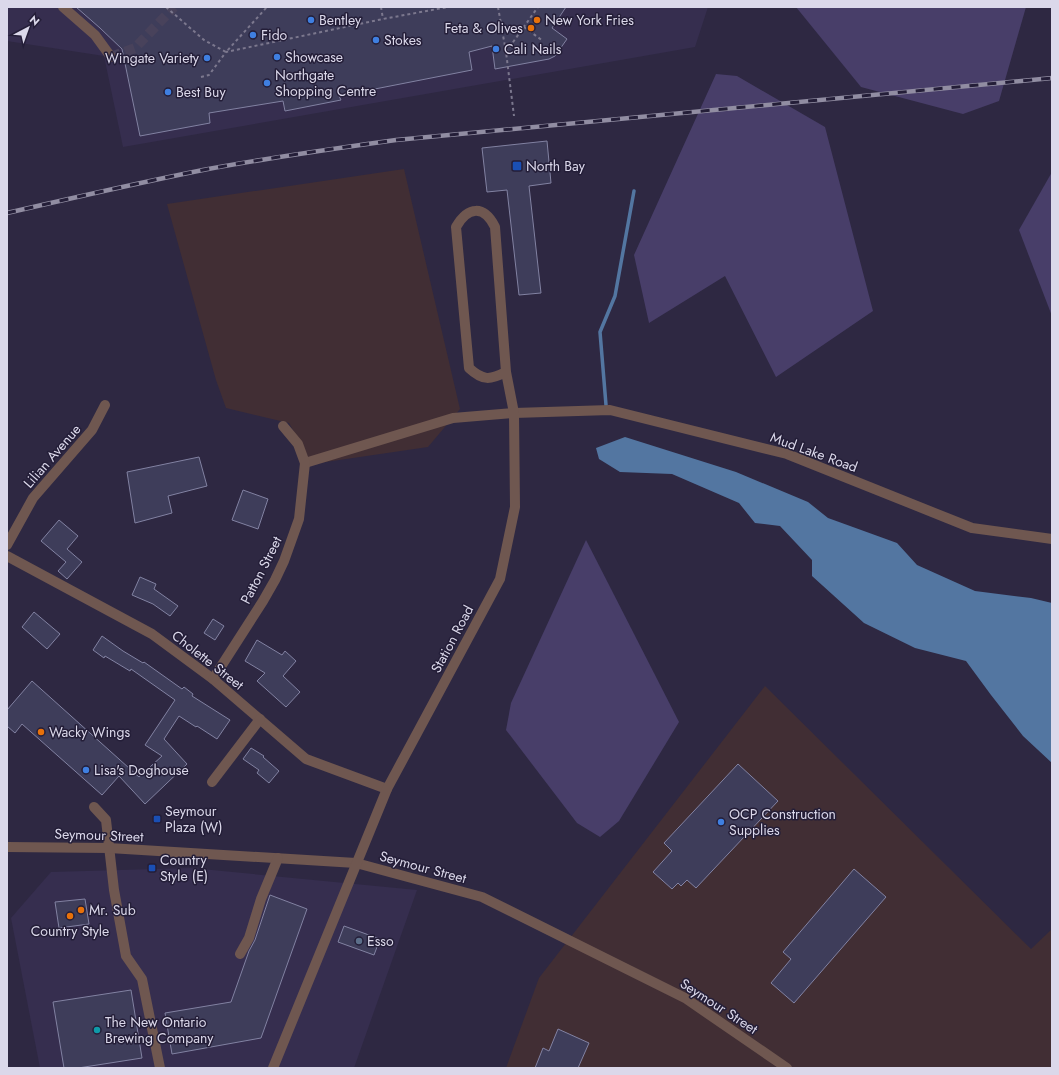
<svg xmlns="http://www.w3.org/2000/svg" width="1059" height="1075" font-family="Jost,sans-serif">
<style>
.built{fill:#362e4f}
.industrial{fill:#412e34}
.green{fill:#483e69}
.water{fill:#5376a1}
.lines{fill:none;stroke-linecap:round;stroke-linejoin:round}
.stream{stroke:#5376a1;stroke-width:3.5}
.building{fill:#3e3d5a;stroke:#8282a2}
.minor-tunnel{stroke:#48425b;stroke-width:10;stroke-dasharray:10 5;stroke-linecap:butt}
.path{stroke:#7c788e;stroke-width:2;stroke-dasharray:3 3;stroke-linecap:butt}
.minor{stroke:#6f5750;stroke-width:10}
.rail-casing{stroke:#918da2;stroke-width:4.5}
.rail{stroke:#241e38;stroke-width:3;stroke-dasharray:9;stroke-linecap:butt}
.shop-dot{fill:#3f7fe0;stroke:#241e38;stroke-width:1.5}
.food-dot{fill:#e8710a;stroke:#241e38;stroke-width:1.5}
.transit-dot{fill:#1a4fb4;stroke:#241e38;stroke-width:1.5}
.service-dot{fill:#5c6f8a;stroke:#241e38;stroke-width:1.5}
.culture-dot{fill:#0f9aa8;stroke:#241e38;stroke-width:1.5}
.labels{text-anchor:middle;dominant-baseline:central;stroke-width:3;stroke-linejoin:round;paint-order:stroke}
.poi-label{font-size:14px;fill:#dbd8ea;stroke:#241e38;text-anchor:start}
.street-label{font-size:14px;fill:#dbd8ea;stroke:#241e38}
</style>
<rect width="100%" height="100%" fill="#2e2842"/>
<g class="built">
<polygon points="7,7 708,7 695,47 123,147 104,56 7,41"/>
<polygon points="191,868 417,890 354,1068 40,1068 11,918 51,872"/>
</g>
<g class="industrial">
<polygon points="404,169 460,409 428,447 312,464 289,423 226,408 216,380 167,204"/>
<polygon points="765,686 1031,949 1052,929 1052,1068 506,1068 539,978"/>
</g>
<g class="green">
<polygon points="796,7 1026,7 999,101 963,114 861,87"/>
<polygon points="716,74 737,76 825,127 873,311 776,377 725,276 649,323 634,255"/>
<polygon points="1052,172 1052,316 1019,230"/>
<polygon points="586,540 679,722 619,821 600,837 577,823 506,730 511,703"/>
</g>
<polygon class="water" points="625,437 736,472 808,502 828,518 897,543 917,565 975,591 1031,598 1052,603 1052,763 1023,736 991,695 966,661 915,648 864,623 812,576 812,560 780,526 755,523 739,503 672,474 620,472 599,459 596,448"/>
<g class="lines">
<polyline class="stream" points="606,405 600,332 615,296 634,191"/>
</g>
<g class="building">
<polygon points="76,7 566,7 552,28 567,39 555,56 549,59 495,69 492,46 469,52 472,70 339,96 341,100 285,111 283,101 209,113 210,123 140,136 122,49 100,28"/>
<polygon points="547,141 551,183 529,186 541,293 519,295 507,190 487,192 482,148"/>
<polygon points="199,457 207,486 168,496 172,513 135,523 127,472"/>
<polygon points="243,490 268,499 258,529 232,520"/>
<polygon points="59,520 78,536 67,549 82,562 67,579 58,571 66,562 41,541"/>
<polygon points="140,577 156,584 154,589 178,606 170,616 153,604 132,595"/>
<polygon points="34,612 60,634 47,649 22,627"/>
<polygon points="213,619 224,626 215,640 204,633"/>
<polygon points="102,636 123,651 143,663 144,662 182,689 184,687 193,694 192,696 230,720 217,739 197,726 196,727 179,716 164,739 187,764 145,804 119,776 102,795 22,724 15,733 7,726 7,710 32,681 139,777 162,756 145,745 175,700 131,669 130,671 105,656 104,658 93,650"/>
<polygon points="257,640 282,655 285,651 296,661 283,676 300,692 286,707 257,681 265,673 245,661"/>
<polygon points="251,748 264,756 263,757 279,771 269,783 257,773 259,770 243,759"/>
<polygon points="738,764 778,801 696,888 687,880 681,886 678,883 672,889 653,872 672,851 664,843"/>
<polygon points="854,869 886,897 794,1003 771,983 791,959 783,952"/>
<polygon points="270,895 307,909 261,1038 172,1054 165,1013 231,1002 249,951 255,940"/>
<polygon points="85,899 89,924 59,928 55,902"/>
<polygon points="344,926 380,939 374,955 338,942"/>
<polygon points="131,990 142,1058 78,1068 64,1068 53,1002"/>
<polygon points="558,1029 589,1043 578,1068 535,1068 543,1048 549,1051"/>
</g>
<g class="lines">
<polyline class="minor-tunnel" points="111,57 135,48 174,7"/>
<g class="path">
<polyline points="166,7 204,40 226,52 267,7"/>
<polyline points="381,7 383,19"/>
<polyline points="498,7 506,52 514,116"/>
<polyline points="524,27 543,41"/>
<polyline points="506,52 538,7"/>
<polyline points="201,77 209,75 226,52 383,19 448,7"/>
</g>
<g class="minor">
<polyline points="63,7 95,35 111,57"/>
<polyline points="305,463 453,418 514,413 610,410 787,454 972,528 1052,539"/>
<polyline points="7,545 33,498 92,430 105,405"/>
<polyline points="7,556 152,634 213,679 306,759 387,789"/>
<polyline points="213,679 263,601 275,580 284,561 299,519 305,463 298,444 283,426"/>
<polyline points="212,782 260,719"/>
<polyline points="94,807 106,820 114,890 126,956 142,979 160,1068"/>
<polyline points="7,847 109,848 356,863 482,897 685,998 787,1068"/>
<polyline points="240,954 249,938 261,899 278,858"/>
<path d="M273,1068L387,789L500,579L515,507L514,413L506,372L495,227C484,205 468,206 456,227L469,368C483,381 490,380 506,372"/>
</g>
<defs>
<path id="rail" d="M7,213C72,198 138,183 203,170C267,158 331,149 396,140L1052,78"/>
</defs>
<use href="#rail" class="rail-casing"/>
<use href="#rail" class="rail"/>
</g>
<g class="shop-dot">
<circle cx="311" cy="20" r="4"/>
<circle cx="253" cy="35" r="4"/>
<circle cx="376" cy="40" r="4"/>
<circle cx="496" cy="49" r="4"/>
<circle cx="277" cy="57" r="4"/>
<circle cx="207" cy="58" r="4"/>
<circle cx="267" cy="83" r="4"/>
<circle cx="168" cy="92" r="4"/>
<circle cx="86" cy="770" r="4"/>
<circle cx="721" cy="822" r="4"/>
</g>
<g class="food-dot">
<circle cx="537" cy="20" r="4"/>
<circle cx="531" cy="28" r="4"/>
<circle cx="41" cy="732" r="4"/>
<circle cx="81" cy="910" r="4"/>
<circle cx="70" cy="916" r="4"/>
</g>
<g class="transit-dot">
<rect x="512" y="161" width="10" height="10" rx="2"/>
<rect x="153" y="815" width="8" height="8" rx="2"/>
<rect x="148" y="864" width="8" height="8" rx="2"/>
</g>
<circle class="service-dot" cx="359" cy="941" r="4"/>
<circle class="culture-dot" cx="97" cy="1030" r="4"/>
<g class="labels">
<g class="poi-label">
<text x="319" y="20">Bentley</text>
<text x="545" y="20">New York Fries</text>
<text x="523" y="28" text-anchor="end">Feta &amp; Olives</text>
<text x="261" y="35">Fido</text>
<text x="384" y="40">Stokes</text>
<text x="504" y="49">Cali Nails</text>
<text x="285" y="57">Showcase</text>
<text x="199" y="58" text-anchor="end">Wingate Variety</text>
<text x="275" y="75">Northgate<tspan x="275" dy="16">Shopping Centre</tspan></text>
<text x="176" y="92">Best Buy</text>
<text x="526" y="166">North Bay</text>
<text x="49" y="732">Wacky Wings</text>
<text x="94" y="770">Lisa's Doghouse</text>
<text x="165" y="811">Seymour<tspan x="165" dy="16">Plaza (W)</tspan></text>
<text x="729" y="814">OCP Construction<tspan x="729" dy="16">Supplies</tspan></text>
<text x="160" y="860">Country<tspan x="160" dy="16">Style (E)</tspan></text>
<text x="89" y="910">Mr. Sub</text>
<text x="70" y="931" text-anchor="middle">Country Style</text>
<text x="367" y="941">Esso</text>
<text x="105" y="1022">The New Ontario<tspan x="105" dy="16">Brewing Company</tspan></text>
</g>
<g class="street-label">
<text transform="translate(814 452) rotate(20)">Mud Lake Road</text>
<text transform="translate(52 456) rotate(-49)">Lilian Avenue</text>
<text transform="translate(261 570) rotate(-63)">Patton Street</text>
<text transform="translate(452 639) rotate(-62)">Station Road</text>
<text transform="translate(208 660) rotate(38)">Cholette Street</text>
<text transform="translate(99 835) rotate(2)">Seymour Street</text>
<text transform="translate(423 867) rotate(15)">Seymour Street</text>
<text transform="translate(719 1006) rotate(33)">Seymour Street</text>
</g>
</g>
<rect width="1059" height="1075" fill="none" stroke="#dbd8ea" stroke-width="16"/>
<g transform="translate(28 28) rotate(41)" stroke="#241e38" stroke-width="3" paint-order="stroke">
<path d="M0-3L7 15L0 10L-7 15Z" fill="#dbd8ea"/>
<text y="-6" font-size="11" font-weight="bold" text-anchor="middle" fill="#dbd8ea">N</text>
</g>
</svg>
